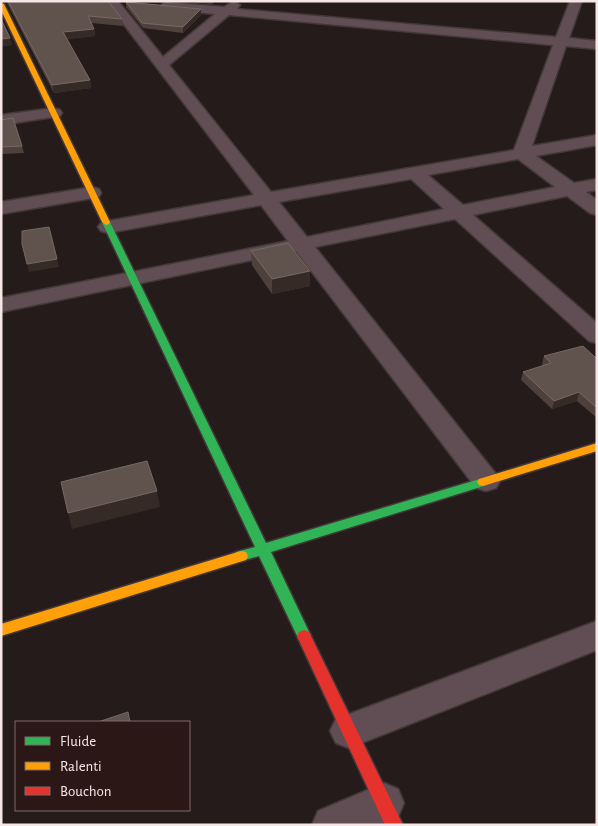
<svg xmlns="http://www.w3.org/2000/svg" width="598" height="826" font-family="'Alegreya Sans',sans-serif">
<style>
.lines{fill:none;stroke-linecap:round;stroke-linejoin:round}
.street-casing{stroke:#423838;stroke-width:3}
.fast-casing{stroke:#423838;stroke-width:3}
.slow-casing{stroke:#423838;stroke-width:3}
.jam-casing{stroke:#423838;stroke-width:3}
.street{fill:#614d54;fill-rule:evenodd}
.fast{fill:#30b455;fill-rule:evenodd}
.slow{fill:#ff9f0a;fill-rule:evenodd}
.jam{fill:#e5322d;fill-rule:evenodd}
.wall{fill:#4e413b}
.shaded-wall{fill:#362a26}
.building{fill:#60524d;stroke:#776a65}
</style>
<rect width="100%" height="100%" fill="#261b1b"/>
<g class="lines">
<defs>
<g id="street">
<path d="M106,1H118L163,57L215,14L163,9L161,6L163,3L167,2L224,7L234,1L240,5L237,9L556,37L570,1H582L569,38L597,41V49L566,46L532,146L597,135V145L536,156L574,183L597,179V190L586,192L597,200V215L590,213L567,196L473,215L597,323V343L589,341L455,219L315,247L496,474L500,481L496,488L486,491L476,488L296,251L1,312V298L288,241L261,205L108,233L101,231L98,227L101,223L108,221L254,195ZM229,15L553,45L514,150L271,192L169,65ZM518,159L555,187L463,205L428,175ZM411,179L444,209L307,237L279,202Z"/>
<polygon points="54,108 60,110 62,113 60,116 1,125 1,115"/>
<polygon points="92,187 99,189 101,193 99,197 1,214 1,202"/>
<polygon points="597,621 597,650 349,748 336,743 330,731 336,719"/>
<polygon points="384,783 398,789 404,803 398,817 380,825 312,825 318,811"/>
</g>
<polygon id="fast" points="106,219 110,222 266,543 483,478 487,479 489,482 487,485 271,552 311,636 309,640 304,642 299,640 259,556 241,561 236,560 234,556 236,552 255,547 102,222"/>
<g id="slow">
<polygon points="1,3 4,4 110,222 109,224 106,225 102,222 1,10"/>
<polygon points="597,443 597,451 483,486 479,485 477,482 479,479"/>
<polygon points="241,551 246,552 248,556 246,560 1,636 1,624"/>
</g>
<polygon id="jam" points="304,630 309,632 403,825 385,825 297,636 299,632"/>
</defs>
<use href="#street" class="street-casing"/>
<use href="#fast" class="fast-casing"/>
<use href="#slow" class="slow-casing"/>
<use href="#jam" class="jam-casing"/>
<use href="#street" class="street"/>
<use href="#fast" class="fast"/>
<use href="#slow" class="slow"/>
<use href="#jam" class="jam"/>
</g>
<g class="wall">
<polygon points="6,1 108,1 122,19 123,26 91,23 94,29 95,36 67,39 90,80 91,88 54,93"/>
<polygon points="181,1 215,1 212,4"/>
<polygon points="126,2 201,9 201,15 183,33 143,28 126,7"/>
<polygon points="1,120 22,146 24,153 1,154"/>
<polygon points="251,251 310,271 310,286 272,294 252,265"/>
<polygon points="544,356 597,358 597,418 577,401 552,409 521,380 523,372 543,366 542,364"/>
</g>
<g class="shaded-wall">
<polygon points="201,9 201,15 183,33 183,27"/>
<polygon points="94,29 95,36 65,39 63,32"/>
<polygon points="10,38 12,45 1,47 1,39"/>
<polygon points="90,80 91,88 54,93 52,85"/>
<polygon points="57,259 59,267 29,272 27,264"/>
<polygon points="310,271 310,286 272,294 272,279"/>
<polygon points="579,392 577,401 552,409 554,401"/>
<polygon points="157,491 160,507 72,529 68,513"/>
</g>
<g class="building">
<polygon points="8,1 108,1 122,19 88,16 94,29 63,32 90,80 52,85"/>
<polygon points="126,2 201,9 183,27 142,23"/>
<polygon points="1,19 10,38 1,39"/>
<polygon points="13,118 22,146 1,147 1,120"/>
<polygon points="49,227 57,259 27,264 22,244 22,231"/>
<polygon points="288,243 310,271 272,279 251,251"/>
<polygon points="583,346 596,358 597,358 597,408 579,392 554,401 523,372 551,363 544,356"/>
<polygon points="147,461 157,491 68,513 61,482"/>
<polygon points="128,712 130,722 98,722"/>
</g>
<rect width="598" height="826" fill="none" stroke="#f6e7e6" stroke-width="5"/>
<rect x="15" y="721" width="175" height="90" fill="#2b1716" stroke="#7c6a69"/>
<rect x="25" y="737" width="25" height="8" fill="#30b455" stroke="#7c6a69"/>
<text x="60" y="746" font-size="15" fill="#f6e7e6">Fluide</text>
<rect x="25" y="762" width="25" height="8" fill="#ff9f0a" stroke="#7c6a69"/>
<text x="60" y="771" font-size="15" fill="#f6e7e6">Ralenti</text>
<rect x="25" y="787" width="25" height="8" fill="#e5322d" stroke="#7c6a69"/>
<text x="60" y="796" font-size="15" fill="#f6e7e6">Bouchon</text>
</svg>
